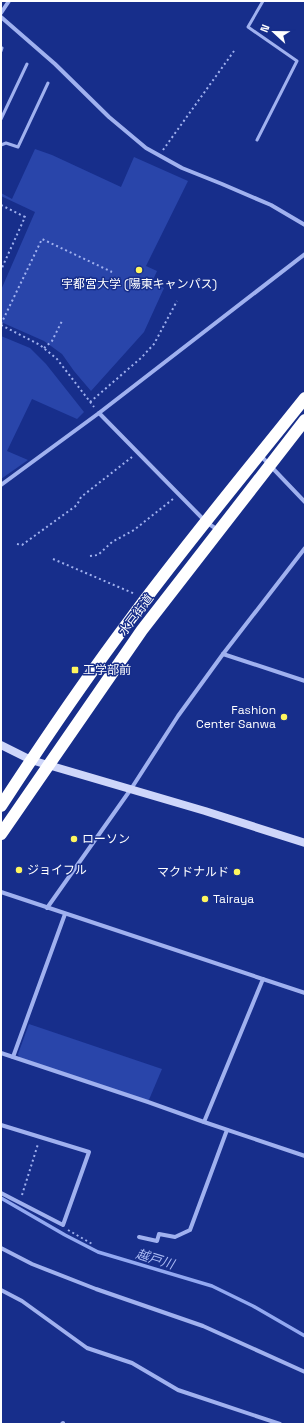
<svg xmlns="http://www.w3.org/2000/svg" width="306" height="1425" font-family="'Space Grotesk','Noto Sans JP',sans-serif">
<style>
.green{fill:#2945aa}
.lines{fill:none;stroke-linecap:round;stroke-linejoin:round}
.stream{stroke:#92a8f1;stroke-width:3.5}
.path{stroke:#a0b1ef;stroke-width:2;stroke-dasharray:2 3;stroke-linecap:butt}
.lane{stroke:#a0b1ef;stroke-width:3}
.street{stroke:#a0b1ef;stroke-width:4}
.secondary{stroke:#ced6fa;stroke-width:8}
.highway{stroke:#fff;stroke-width:12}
.poi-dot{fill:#fff65e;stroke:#172e8b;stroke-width:1.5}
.labels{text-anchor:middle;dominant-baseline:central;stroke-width:3;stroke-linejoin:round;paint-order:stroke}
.poi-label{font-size:12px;fill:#fff;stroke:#172e8b;text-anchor:start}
.street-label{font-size:12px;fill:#fff;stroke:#172e8b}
.water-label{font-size:13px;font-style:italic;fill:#acbcf6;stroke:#172e8b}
</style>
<rect width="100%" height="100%" fill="#172e8b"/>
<g class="green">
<polygon points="35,149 52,155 121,187 134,157 188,181 146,266 157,271 152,282 164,288 144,332 91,391 74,371 62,354 44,341 1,322 1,290 35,212 1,196 1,193 12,199"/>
<polygon points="1,336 30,348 46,364 84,412 77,419 32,399 7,451 28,460 1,479"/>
<polygon points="29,1024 162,1069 148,1102 20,1060 18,1054"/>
</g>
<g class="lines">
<polyline class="stream" points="1,1198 65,1235 98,1252 212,1286 253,1306 305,1336"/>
<g class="path">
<polyline points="163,150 234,51"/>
<polyline points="1,205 25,217 1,270"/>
<polyline points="1,324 42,239 112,272"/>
<polyline points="1,325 40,345 57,359 94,407"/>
<polyline points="44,348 52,341 62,321"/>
<polyline points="90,402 141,358 154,344 177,301"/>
<polyline points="17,544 22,545 77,505 81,497 132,457"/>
<polyline points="90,556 98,555 112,542 134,530 173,499"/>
<polyline points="53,559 135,594"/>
<polyline points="22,1195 38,1144"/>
<polyline points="68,1230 94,1245"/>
</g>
<g class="lane">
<polyline points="1,51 2,48"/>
<polyline points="1,119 27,64"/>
<polyline points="257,140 297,61 248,27 263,1"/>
<polyline points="1,145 6,143 18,147 48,83"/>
</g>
<g class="street">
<polyline points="1,13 9,1"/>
<polyline points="1,17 55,64 109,117 146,148 182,168 222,184 271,205 305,225"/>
<polyline points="99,413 206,522 218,530"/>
<polyline points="261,456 305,502"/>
<polyline points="1,485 99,413 305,254"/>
<polyline points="223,654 305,681"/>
<polyline points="1,892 305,993"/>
<polyline points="47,908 131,789 178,716 223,654 305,548"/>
<polyline points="1,1053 148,1102 204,1122 305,1156"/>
<polyline points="13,1057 65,914"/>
<polyline points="204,1122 263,979"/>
<polyline points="1,1125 89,1152 63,1225 1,1193"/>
<polyline points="139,1237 157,1241 159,1234 175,1237 190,1230 227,1130"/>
<polyline points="1,1248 32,1264 96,1289 203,1326 305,1372"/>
<polyline points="1,1290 22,1301 87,1348 132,1363 178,1390 280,1424"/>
<polyline points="62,1424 63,1423"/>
</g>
<polyline class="secondary" points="1,745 31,760 48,765 205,811 305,843"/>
<g class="highway">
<path d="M1,806C42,743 84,681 129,621C185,545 246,472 305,398"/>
<polyline points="1,834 142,630 305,420"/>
</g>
</g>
<g class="poi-dot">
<circle cx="139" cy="270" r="4"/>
<rect x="71" y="666" width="8" height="8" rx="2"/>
<circle cx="284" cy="717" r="4"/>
<circle cx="74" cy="839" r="4"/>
<circle cx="19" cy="870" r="4"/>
<circle cx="237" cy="872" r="4"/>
<circle cx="205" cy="899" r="4"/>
</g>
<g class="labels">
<g class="poi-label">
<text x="139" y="284" text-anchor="middle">宇都宮大学 (陽東キャンパス)</text>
<text x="83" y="670">工学部前</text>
<text x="276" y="710" text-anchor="end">Fashion<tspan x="276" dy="14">Center Sanwa</tspan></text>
<text x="82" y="839">ローソン</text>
<text x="27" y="870">ジョイフル</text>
<text x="229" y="872" text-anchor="end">マクドナルド</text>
<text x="213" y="899">Tairaya</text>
</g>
<g class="street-label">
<text transform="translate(136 615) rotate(-53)">水戸街道</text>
</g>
<g class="water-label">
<text transform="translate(155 1259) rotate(17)">越戸川</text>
</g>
</g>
<rect width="306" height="1425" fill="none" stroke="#ffffff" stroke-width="4"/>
<g transform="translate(274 32) rotate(292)" stroke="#172e8b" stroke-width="3" paint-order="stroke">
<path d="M0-3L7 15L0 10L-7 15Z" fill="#ffffff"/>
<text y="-6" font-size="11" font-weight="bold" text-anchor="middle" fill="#ffffff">N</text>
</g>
</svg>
